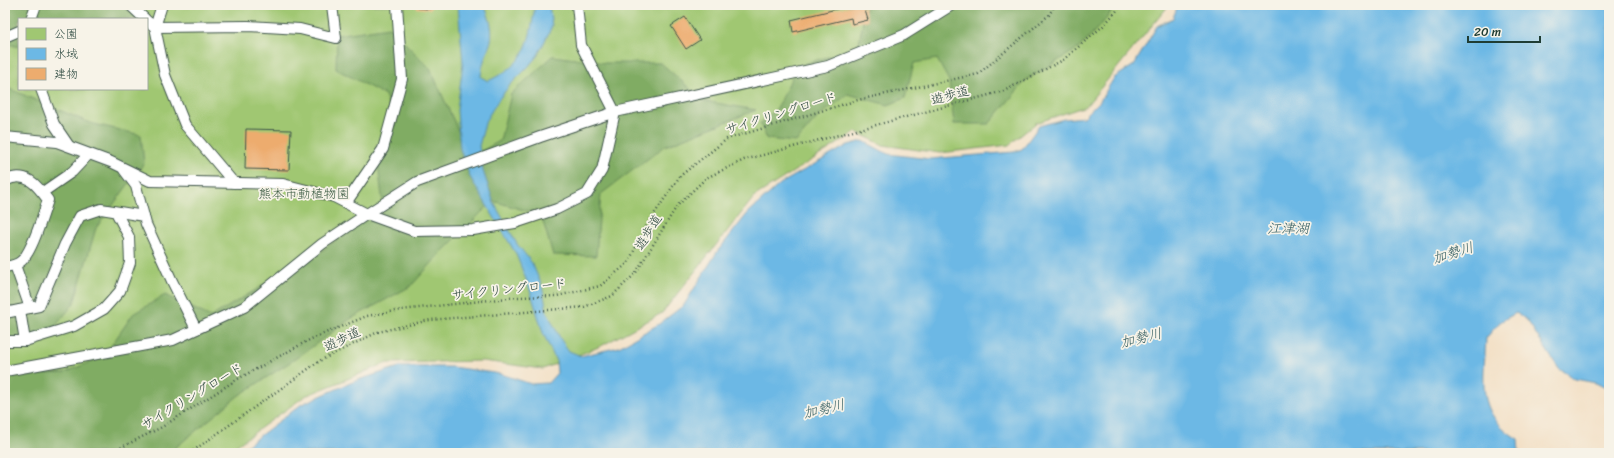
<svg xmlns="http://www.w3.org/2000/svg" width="1614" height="458" font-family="Sriracha,'Klee One',sans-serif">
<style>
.green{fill:#a0c772;stroke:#608253;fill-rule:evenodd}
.forest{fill:#80ac64;stroke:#50744c}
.water{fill:#6cb8e5;stroke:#467a8c}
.building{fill:#edac6e}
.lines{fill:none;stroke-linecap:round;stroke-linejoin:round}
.lane-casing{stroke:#3f554a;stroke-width:12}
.path{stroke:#3f554a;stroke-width:2.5;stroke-dasharray:1 3;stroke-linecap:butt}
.lane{stroke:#fff;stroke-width:10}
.labels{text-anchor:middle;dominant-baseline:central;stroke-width:3.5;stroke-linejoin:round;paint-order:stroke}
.street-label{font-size:13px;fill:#1f3d34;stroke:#f7f3e8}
.park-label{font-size:13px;fill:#395940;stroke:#f7f3e8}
.water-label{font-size:14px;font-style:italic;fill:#325c60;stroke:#f7f3e8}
</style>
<rect width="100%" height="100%" fill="#f7f3e8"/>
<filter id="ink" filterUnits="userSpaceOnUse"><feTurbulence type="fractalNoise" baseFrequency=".025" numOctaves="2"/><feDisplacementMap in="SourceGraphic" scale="8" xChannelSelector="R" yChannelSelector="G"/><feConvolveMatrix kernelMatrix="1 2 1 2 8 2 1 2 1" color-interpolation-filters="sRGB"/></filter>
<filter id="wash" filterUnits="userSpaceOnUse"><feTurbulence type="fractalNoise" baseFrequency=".012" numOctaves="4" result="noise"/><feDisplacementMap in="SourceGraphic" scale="16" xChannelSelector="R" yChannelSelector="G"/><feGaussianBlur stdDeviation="0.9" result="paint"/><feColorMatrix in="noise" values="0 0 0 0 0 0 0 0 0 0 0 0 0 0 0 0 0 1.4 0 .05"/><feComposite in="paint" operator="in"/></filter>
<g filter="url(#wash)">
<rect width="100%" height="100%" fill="#f3e0c6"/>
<path class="green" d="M5,5H1169L1086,106L1036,123L1009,145L940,153L883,145L856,132L755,196L662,313L601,346L543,369L483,361L387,363L305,396L226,453H5ZM19,19H147V89H19Z"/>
<g class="forest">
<polygon points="5,5 144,5 136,19 19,19 19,47 5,43"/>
<polygon points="866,5 1116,5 1106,19 1079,48 1026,80 989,124 954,124 949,81 937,59 914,63 905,98 888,105 848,94 818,117 796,142 767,139 760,123 777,109 797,66 858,48"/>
<polygon points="389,27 430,68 470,157 500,141 511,94 553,56 605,63 661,63 704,101 756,110 665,146 601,194 596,256 553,255 541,215 493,201 441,253 411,286 352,318 295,359 238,396 169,453 5,453 5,376 64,373 104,356 133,314 165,295 211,317 272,280 315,256 383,205 378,164 395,124 385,95 336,69 337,35"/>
<polygon points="5,87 90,123 141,135 144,163 96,228 74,303 50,333 5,345"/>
</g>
<path class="water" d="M458,5H484C490,18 495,33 489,47C485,59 482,63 481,77L488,81C516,68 527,55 532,24C533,18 535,11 534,5H549L552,26L538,55L527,68L510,85L499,99L486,120L479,146L483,171L494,203L517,244L532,263L542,286L547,312L561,340L569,351L581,356L619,347L659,324L684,305L717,252L748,213L780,184L848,145L863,141L888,154L930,159L1014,152L1022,149L1039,126L1064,119L1084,117L1100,101L1114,78L1134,65L1157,26L1173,18L1178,5H1609V390L1596,383L1575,379L1559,369L1527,320L1516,313L1500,322L1486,338C1484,381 1475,413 1518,439L1519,453H237L302,404L355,381L399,367H452L501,374L531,384L548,383L557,373L556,361L543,333L529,287L516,254L470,177L460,149L457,110L463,63Z"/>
<g id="blocks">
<g class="building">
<polygon points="417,5 433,5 430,9 417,8"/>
<polygon points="853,5 861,5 862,8 864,7 868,20 852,24 851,18 793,32 791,20"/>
<polygon points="685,17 700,40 686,49 671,26"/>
<polygon points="246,129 291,130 289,170 245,169"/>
</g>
</g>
</g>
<g filter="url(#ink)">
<use href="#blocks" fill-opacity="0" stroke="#3f554a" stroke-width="1"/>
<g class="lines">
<defs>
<g id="lane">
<polyline points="130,5 145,19"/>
<polyline points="162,5 155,27 165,75 185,125 234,183"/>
<polyline points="31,19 36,5"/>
<polyline points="147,21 155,27 248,26 300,29 336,38 332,5"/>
<polyline points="5,37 19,31"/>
<polyline points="41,89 54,124 69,146"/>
<polyline points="5,137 57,142 111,162 150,181 283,184 334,197 367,214 414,231 473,230 515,223 557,209 587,194 602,170 615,112 581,45 577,5"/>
<polyline points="124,170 136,186 146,224 172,281 196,329"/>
<path d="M5,181C26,170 37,185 48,200C43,214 32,254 20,262C16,265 10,266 5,267"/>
<polyline points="43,192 72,172 89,154"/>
<polyline points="346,203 383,149 402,79 397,5"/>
<polyline points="15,265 30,308"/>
<polyline points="20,310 25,341"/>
<polyline points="5,313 39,306 65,244 80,216 101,209 144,216"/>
<polyline points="5,341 25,341 74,326 104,309 120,291 130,263 129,237 116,212"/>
<polyline points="5,371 173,340 244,307 322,244 367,214 417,182 540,137 615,112 828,66 904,35 952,5"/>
</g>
</defs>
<use href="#lane" class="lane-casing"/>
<g class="path">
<polyline points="110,453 162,427 236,380 311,339 367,316 401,310 517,297 557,296 600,286 628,263 648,223 680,176 727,139 858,100 978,74 1049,15 1055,5"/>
<polyline points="190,453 321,360 378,332 430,320 584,307 612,296 635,274 677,206 706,178 744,160 1004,91 1063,60 1103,26 1122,5"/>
</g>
<use href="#lane" class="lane"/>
</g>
</g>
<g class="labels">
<g class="street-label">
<text transform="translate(950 95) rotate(-15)">遊歩道</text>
<text transform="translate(781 113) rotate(-17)">サイクリングロード</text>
<text transform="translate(648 232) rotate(-58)">遊歩道</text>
<text transform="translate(509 289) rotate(-6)">サイクリングロード</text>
<text transform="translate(342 339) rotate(-26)">遊歩道</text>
<text transform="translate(192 396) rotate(-31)">サイクリングロード</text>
</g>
<g class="park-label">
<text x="304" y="193">熊本市動植物園</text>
</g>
<g class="water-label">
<text x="1288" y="228">江津湖</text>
<text transform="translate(1453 253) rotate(-17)">加勢川</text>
<text transform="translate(1141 338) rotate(-14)">加勢川</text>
<text transform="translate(824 409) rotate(-13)">加勢川</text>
</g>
</g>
<rect width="1614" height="458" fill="none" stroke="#f7f3e8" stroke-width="20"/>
<rect x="18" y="18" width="130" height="72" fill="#f7f3e8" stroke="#a1aaa0"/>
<rect x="26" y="28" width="20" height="12" fill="#a0c772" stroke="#a1aaa0"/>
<text x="54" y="38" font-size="12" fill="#1f3d34">公園</text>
<rect x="26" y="48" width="20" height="12" fill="#6cb8e5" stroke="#a1aaa0"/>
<text x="54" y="58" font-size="12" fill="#1f3d34">水域</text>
<rect x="26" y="68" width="20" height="12" fill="#edac6e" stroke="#a1aaa0"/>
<text x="54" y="78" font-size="12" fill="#1f3d34">建物</text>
<path d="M1468 36v6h72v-6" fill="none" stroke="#1f3d34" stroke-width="2"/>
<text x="1474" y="36" font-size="12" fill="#1f3d34" stroke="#f7f3e8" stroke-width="3" paint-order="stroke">20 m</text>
</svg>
